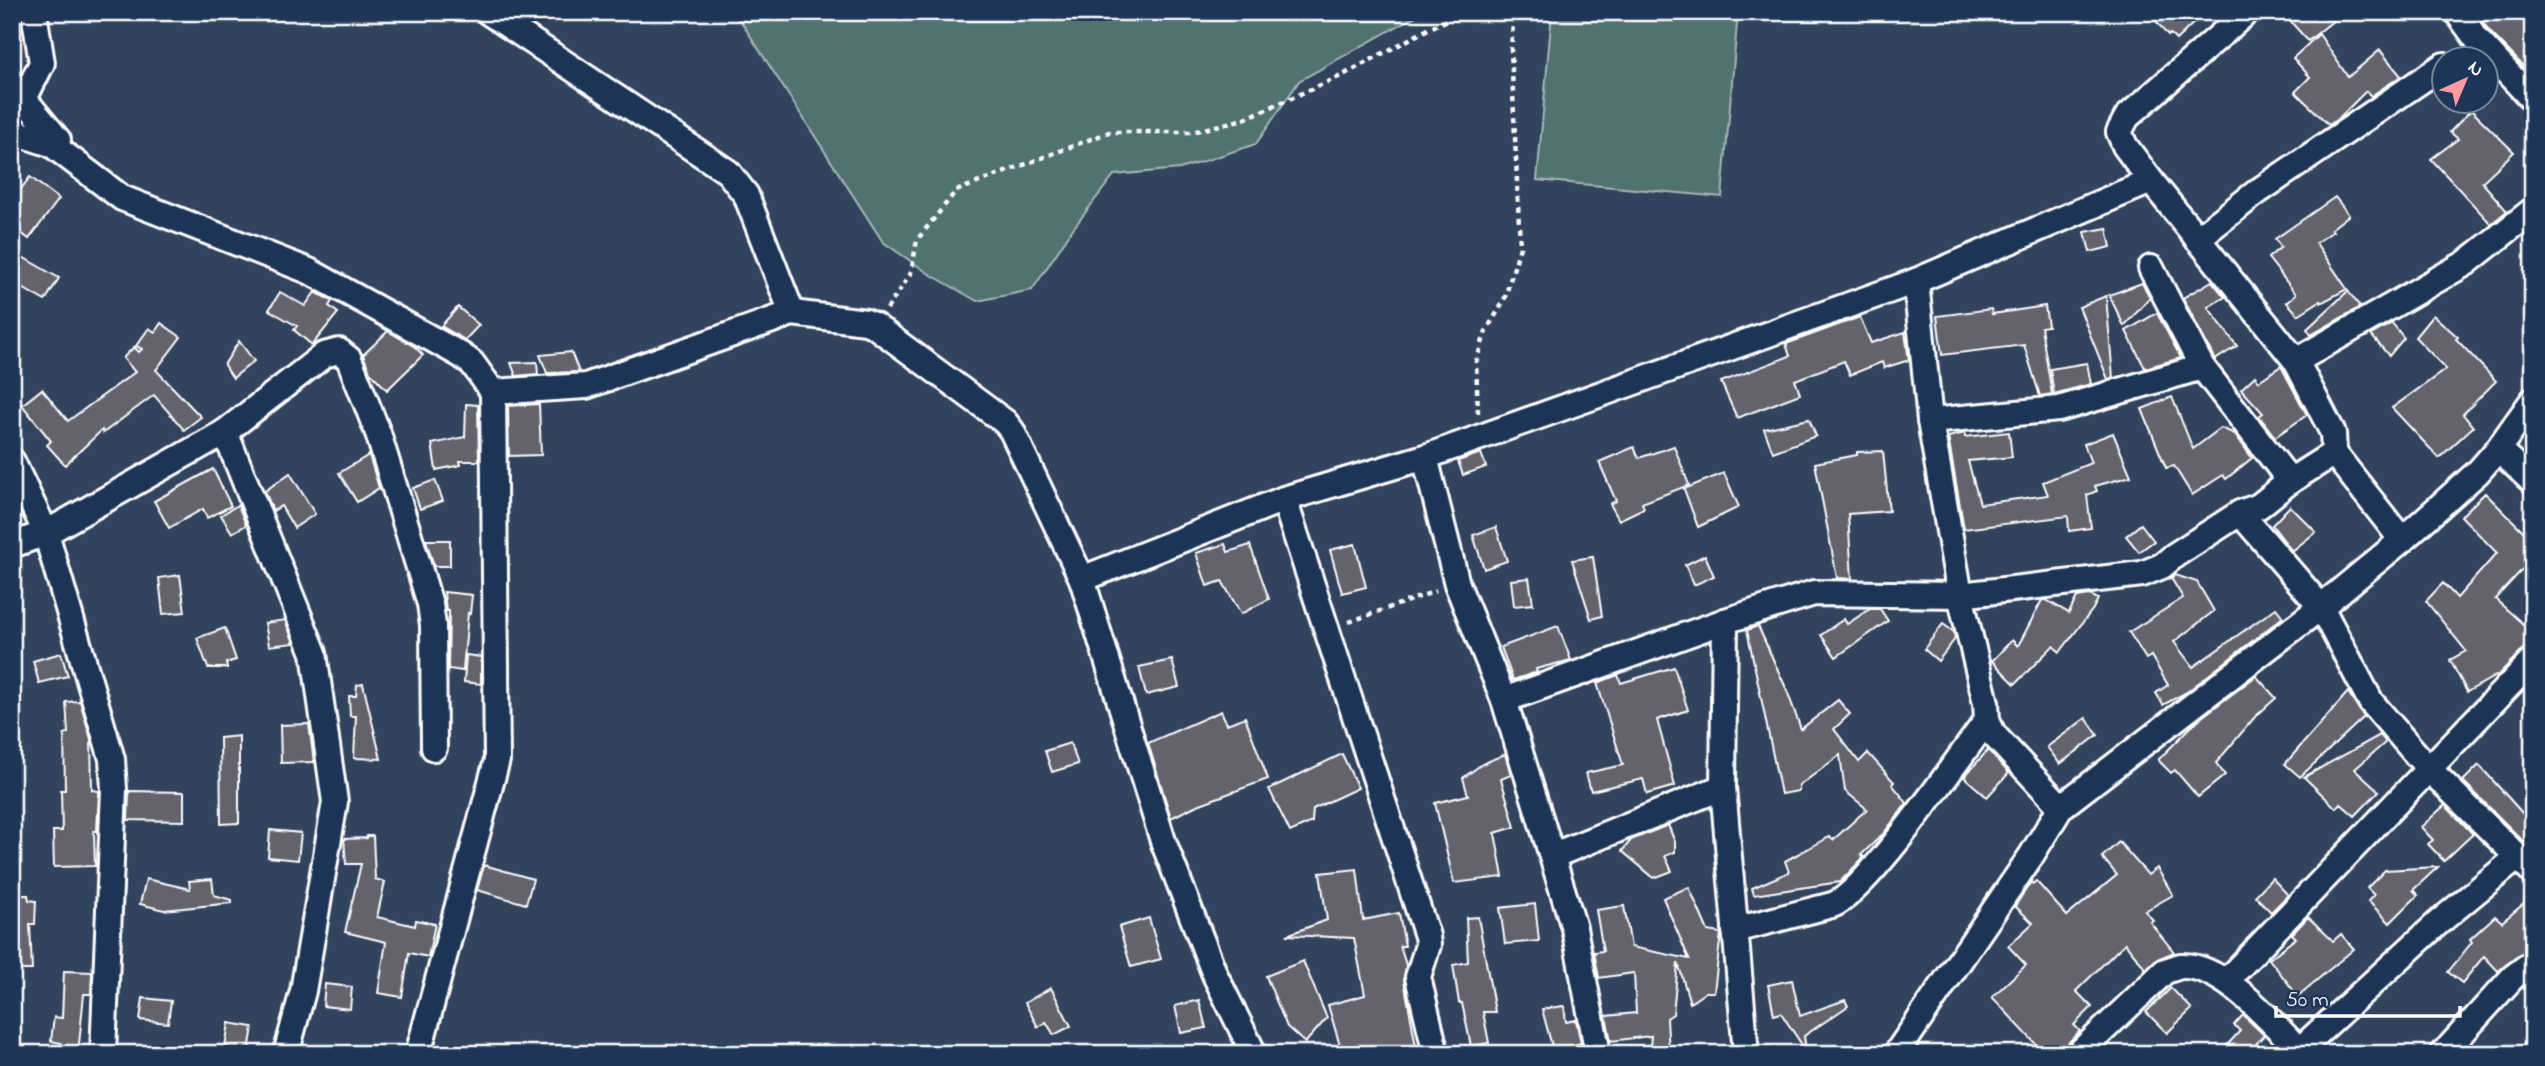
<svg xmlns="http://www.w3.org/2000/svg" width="2545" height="1066" font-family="'Indie Flower',sans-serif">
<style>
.green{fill:#517271;stroke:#a8b8b8;stroke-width:2}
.building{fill:#63636d;stroke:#fff;stroke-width:2}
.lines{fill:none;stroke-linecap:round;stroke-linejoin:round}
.minor-casing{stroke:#fff;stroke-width:30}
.path{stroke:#fff;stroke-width:4.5;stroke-dasharray:5 5;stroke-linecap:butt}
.minor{stroke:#1d3557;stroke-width:24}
</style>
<rect width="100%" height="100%" fill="#32435e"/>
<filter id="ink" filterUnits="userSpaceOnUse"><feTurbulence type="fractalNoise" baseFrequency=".0143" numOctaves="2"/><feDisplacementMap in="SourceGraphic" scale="14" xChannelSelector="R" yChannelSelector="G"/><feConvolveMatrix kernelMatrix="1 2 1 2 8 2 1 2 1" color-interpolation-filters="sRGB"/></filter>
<g filter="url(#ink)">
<g class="green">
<polygon points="732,12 1423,12 1299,81 1256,144 1180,169 1114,175 1072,230 1032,290 977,301 928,273 883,242 742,23"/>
<polygon points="1552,12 1738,12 1722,197 1537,180"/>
</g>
<g class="building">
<polygon points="2149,12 2205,12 2176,40 2170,34 2168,36"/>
<polygon points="2282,12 2344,12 2308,41"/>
<polygon points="2476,12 2533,12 2533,76 2490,32"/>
<polygon points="2319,34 2348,77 2380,50 2401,76 2371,96 2366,91 2339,118 2329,125 2295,92 2310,77 2293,58"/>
<polygon points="2471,110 2514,152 2482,182 2507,211 2491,224 2431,159 2458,139 2450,132"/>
<polygon points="30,177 59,199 29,239 12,226 12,201"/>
<polygon points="2335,197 2349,215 2331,229 2333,231 2316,243 2347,289 2321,303 2320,301 2298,315 2287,302 2296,294 2268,258 2281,247 2275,239"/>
<polygon points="2107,228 2111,247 2090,252 2085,232"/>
<polygon points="12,251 59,278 45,301 12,282"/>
<polygon points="2212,281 2225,297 2208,307 2237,346 2215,360 2183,298"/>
<polygon points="2142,283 2150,298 2124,326 2109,295"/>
<polygon points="2348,291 2360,307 2311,335 2307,329"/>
<polygon points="280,292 305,306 315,292 332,301 329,306 338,313 312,345 294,330 297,326 269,310"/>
<polygon points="2106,296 2113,378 2108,379 2079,307"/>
<polygon points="2045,306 2048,326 2041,327 2052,394 2040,396 2024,345 1942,355 1937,316 1991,309 1992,314"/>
<polygon points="458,307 479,325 465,340 441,326"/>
<polygon points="2157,313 2181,358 2145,368 2126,331"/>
<polygon points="2433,315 2458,337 2456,339 2496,381 2463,414 2473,427 2439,458 2392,408 2446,369 2415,337"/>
<polygon points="1860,317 1871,343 1905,332 1909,360 1884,368 1882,362 1850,375 1844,361 1795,380 1800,394 1737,418 1721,382 1790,356 1786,344"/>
<polygon points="161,323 181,337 156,370 201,417 184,430 154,395 103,433 102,430 65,465 47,445 51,441 22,405 42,389 68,421 135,372 123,358 134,347 139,352 142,349 136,346 149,328 155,332"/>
<polygon points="2392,323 2404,338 2389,356 2371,335"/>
<polygon points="388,331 415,347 423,355 387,390 370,372 363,355"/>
<polygon points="239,341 254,361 233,378 224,365"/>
<polygon points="571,352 579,372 547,373 540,355"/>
<polygon points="537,362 538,374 516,376 511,363"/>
<polygon points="2087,363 2091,384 2054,394 2050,369"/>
<polygon points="2281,366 2307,415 2275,437 2259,416 2263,413 2241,389 2255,376 2259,381"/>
<polygon points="2172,397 2193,449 2221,428 2235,434 2252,458 2226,479 2223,475 2192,495 2174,466 2166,468 2142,409"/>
<polygon points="466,404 478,405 479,461 460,461 461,465 436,470 432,444 465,437"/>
<polygon points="539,404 541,455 509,456 508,406"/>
<polygon points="1809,419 1816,436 1773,452 1764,429"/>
<polygon points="2009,432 2012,457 1968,461 1980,504 2048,495 2043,482 2091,463 2084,444 2113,433 2131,476 2095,486 2097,491 2087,495 2091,528 2069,531 2068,516 1964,529 1948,437 1965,433 1965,437"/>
<polygon points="1674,446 1689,485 1642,503 1644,508 1619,520 1610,504 1616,501 1599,462 1634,447 1639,458"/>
<polygon points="1883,451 1889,511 1848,514 1852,579 1837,578 1815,463 1857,455 1857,452"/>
<polygon points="1481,453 1486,467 1463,475 1458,461"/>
<polygon points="369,455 379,488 357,502 339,473"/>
<polygon points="213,469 231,506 207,518 203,509 169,528 154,501"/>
<polygon points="290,473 315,514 294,528 281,506 273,511 265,491"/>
<polygon points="1724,473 1739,507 1698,527 1684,489"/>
<polygon points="435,480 443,501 420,509 413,488"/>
<polygon points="2485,493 2533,541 2533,558 2495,599 2533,633 2533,639 2499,674 2467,692 2450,660 2466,651 2426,601 2443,583 2457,598 2497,553 2461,516"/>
<polygon points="238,505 246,525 232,533 221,515"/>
<polygon points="2290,506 2316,532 2292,551 2272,525"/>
<polygon points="2141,524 2154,541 2139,552 2126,536"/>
<polygon points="1496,527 1507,561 1484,569 1473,535"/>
<polygon points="426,540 450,540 450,566 434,566"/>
<polygon points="1225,544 1228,552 1250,545 1269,599 1241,614 1222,581 1207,586 1196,553"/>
<polygon points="1355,544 1366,587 1342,593 1330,550"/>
<polygon points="1705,555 1714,576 1694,585 1685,565"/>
<polygon points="1593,557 1602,616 1591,619 1572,560"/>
<polygon points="180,575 185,612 163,614 159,578"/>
<polygon points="2175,575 2197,582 2214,611 2174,642 2193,667 2276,608 2283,617 2187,692 2163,705 2156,693 2168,685 2151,656 2146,659 2129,632 2183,598 2171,578"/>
<polygon points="1529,578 1533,604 1514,606 1511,580"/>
<polygon points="444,592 472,595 470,614 468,613 463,671 448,669 449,611 446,611"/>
<polygon points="2090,595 2098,599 2093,609 2060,652 2053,646 2015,684 1992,661 2012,640 2018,646 2042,600 2046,600 2069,613 2077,597"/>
<polygon points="1870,609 1880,609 1888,621 1836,657 1821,635 1844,619 1847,624"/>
<polygon points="285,620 294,643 269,646 265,623"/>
<polygon points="1943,624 1954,632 1955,639 1938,661 1924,649"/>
<polygon points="1558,626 1571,660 1536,669 1537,672 1513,680 1501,647"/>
<polygon points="1758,626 1786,688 1801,729 1838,700 1850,714 1834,729 1859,762 1868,753 1894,782 1892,784 1907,803 1883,834 1861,855 1864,857 1840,882 1754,895 1752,888 1789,872 1785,861 1829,837 1833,840 1867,809 1845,791 1840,755 1799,786 1799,791 1781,794 1747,630"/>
<polygon points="225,628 236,660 226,663 227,668 208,668 197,638"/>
<polygon points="61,653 68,676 39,683 33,661"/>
<polygon points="466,655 481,657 481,684 464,682"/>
<polygon points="1172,660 1179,687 1146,695 1139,667"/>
<polygon points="1674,667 1688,710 1657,720 1675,786 1647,794 1643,779 1591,791 1586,773 1623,765 1597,683 1618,675 1621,683"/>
<polygon points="2256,676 2276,698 2254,718 2216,763 2225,775 2198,797 2175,770 2171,773 2158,760 2198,720"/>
<polygon points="363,684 381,759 354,758 356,716 350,716 349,696 356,696 357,685"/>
<polygon points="2348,692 2364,717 2300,777 2285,764"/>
<polygon points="80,701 91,739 92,790 99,791 97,831 94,831 95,866 54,867 53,831 62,831 61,790 65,790 64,734 68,733 66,702"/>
<polygon points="1221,711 1227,724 1245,717 1268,779 1195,806 1171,818 1148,743"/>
<polygon points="2086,718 2098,735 2060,764 2047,747"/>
<polygon points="309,724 314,762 281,763 280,725"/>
<polygon points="2380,735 2386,742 2355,769 2379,791 2355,816 2340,803 2336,808 2304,777"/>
<polygon points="239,736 239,823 221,824 220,738"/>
<polygon points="1070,743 1078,764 1052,772 1045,751"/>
<polygon points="1988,750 2009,773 1987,797 1964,777"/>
<polygon points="1342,754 1358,788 1313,809 1312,822 1290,832 1269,789"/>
<polygon points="1505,754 1511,775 1501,779 1515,827 1495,833 1503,877 1454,883 1435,803 1468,795 1463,778 1482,764"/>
<polygon points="2479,765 2533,825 2533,851 2463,781"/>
<polygon points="129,791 184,792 184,821 128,820"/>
<polygon points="2445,805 2473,834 2444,861 2428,844 2433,840 2421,827"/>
<polygon points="1668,825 1675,842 1675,852 1665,856 1672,871 1654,878 1622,851 1631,840"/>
<polygon points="270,830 301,833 298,860 268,857"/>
<polygon points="367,836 373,836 375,879 385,882 377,917 415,926 416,920 435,924 428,957 409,953 402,997 378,993 386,942 345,932 361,864 346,864 344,839 367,838"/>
<polygon points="2119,842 2148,875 2157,868 2173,895 2145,911 2153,920 2150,922 2174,952 2155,960 2146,969 2125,943 2076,991 2092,1007 2074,1025 2080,1031 2067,1044 2064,1054 2045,1054 1992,997 2026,965 2008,946 2033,923 2015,906 2031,882 2033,884 2036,881 2067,916 2117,875 2102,857"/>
<polygon points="484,865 533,879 526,904 477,890"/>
<polygon points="2438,867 2413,890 2418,895 2390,923 2368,901 2374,895 2367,888 2385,870"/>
<polygon points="1357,869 1363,920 1399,913 1405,946 1400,946 1406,965 1404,980 1417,1052 1353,1054 1352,1050 1341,1049 1328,1005 1365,995 1354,938 1287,935 1327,920 1320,873"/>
<polygon points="2272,878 2288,895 2271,912 2255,896"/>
<polygon points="146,879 190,889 189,881 212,879 214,895 232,900 232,903 164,910 140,904"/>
<polygon points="1689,887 1708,931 1721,933 1714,992 1706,992 1690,1003 1678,963 1673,1014 1667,1018 1669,1054 1649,1054 1651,1036 1611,1041 1606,1016 1636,1013 1634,973 1599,978 1594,952 1603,951 1596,910 1624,906 1631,947 1689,959 1663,898"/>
<polygon points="12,895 28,895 29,900 36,901 35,924 30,924 32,970 12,970"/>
<polygon points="2533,896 2533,946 2498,971 2484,956 2462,983 2448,972 2472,942 2470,939 2495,916 2502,922"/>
<polygon points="1535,904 1539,941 1505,944 1500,908"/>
<polygon points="1478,917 1495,1012 1483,1012 1489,1043 1471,1046 1462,1003 1459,1003 1453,965 1468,962 1466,918"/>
<polygon points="2308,917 2333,941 2341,934 2354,949 2298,996 2269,959 2296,938 2292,934"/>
<polygon points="1149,918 1161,959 1131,967 1119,927"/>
<polygon points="1303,961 1327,1018 1305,1043 1287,1027 1266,976"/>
<polygon points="64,971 92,972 91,994 84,994 78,1054 61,1054 61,1043 51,1041 54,1017 62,1018"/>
<polygon points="1792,980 1800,1016 1845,1000 1848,1006 1804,1036 1806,1051 1781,1013 1774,1015 1768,985"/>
<polygon points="325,984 352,987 350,1009 323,1006"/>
<polygon points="1051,988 1071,1026 1054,1035 1046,1022 1038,1027 1025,1003"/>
<polygon points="2171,988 2192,1009 2167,1033 2146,1012"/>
<polygon points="143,998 171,1001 168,1023 140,1020"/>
<polygon points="1199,1000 1206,1028 1181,1033 1175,1006"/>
<polygon points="1564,1006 1566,1022 1576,1020 1581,1043 1553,1050 1542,1009"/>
<polygon points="2243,1015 2264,1035 2247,1054 2219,1054 2240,1031 2234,1025"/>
<polygon points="229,1023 253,1027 249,1051 225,1047"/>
</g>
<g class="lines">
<defs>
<g id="minor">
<polyline points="34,12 42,63 24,99 58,140 51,144"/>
<polyline points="488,12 728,172 746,195 792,313"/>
<polyline points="2457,12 2478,41 2533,100"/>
<polyline points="12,131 51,144 122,198 309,271 461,355 472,363 493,392 497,760 418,1054"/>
<polyline points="2197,239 2257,192 2444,65"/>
<polyline points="2151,268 2202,367 2290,481"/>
<polyline points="1916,281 1930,421 1960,595 1986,703 1987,720 1993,734 2061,807"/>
<polyline points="2296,361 2466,263 2533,210"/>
<polyline points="493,392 586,386 792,313 866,322 875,326 1005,422 1012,431 1082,579 1284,499 1425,457 1916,281 2151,181 2125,146 2119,132 2127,117 2247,12"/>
<polyline points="1930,421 2059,409 2202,367"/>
<polyline points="225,432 314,653 335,802 303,991 286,1054"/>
<polyline points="2498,449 2533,482"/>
<polyline points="2334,453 2402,540"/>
<polyline points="1425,457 1457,584 1504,700 1574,928 1598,1054"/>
<polyline points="12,461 46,533 112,759 114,789 103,1054"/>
<polyline points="1284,499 1427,936 1428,945 1418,977 1436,1054"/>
<polyline points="2240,513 2321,607 2371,702 2429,769 2533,872"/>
<polyline points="12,545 46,533 225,432 324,355 339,351 349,359 378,433 430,604 433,625 434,748"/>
<polyline points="1082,579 1163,841 1215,975 1254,1054"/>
<polyline points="1725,621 1723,787 1746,1054"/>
<polyline points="1504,700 1725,621 1814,593 1960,595 2142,574 2162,566 2175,555 2240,513 2259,506 2290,481 2334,453 2333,433 2296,361 2151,181"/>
<polyline points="1552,856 1723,787"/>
<path d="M1735,930L1832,905C1864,896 1962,753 1987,720"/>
<polyline points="2226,981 2533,660"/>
<polyline points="1896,1054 2031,856 2061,807 2321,607 2402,540 2478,472 2498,449 2533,400"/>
<path d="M2078,1054L2165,971C2170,970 2176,967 2181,966C2223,964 2271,1022 2299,1050"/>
<polyline points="2295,1054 2438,923 2518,857"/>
<polyline points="2443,1054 2513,977 2533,962"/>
</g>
</defs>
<use href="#minor" class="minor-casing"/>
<g class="path">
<polyline points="887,309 911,273 917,240 956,191 1109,132 1192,132 1244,119 1341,76 1430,28 1465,12"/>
<polyline points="1478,413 1476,362 1486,331 1504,301 1520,247 1511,49 1514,12"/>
<polyline points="1349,622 1436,591"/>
</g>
<use href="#minor" class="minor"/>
</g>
</g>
<rect width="2545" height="1066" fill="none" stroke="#1d3557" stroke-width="42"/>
<rect x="21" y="21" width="2503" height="1024" fill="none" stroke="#fff" stroke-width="2.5" filter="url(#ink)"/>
<g transform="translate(2465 80) rotate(44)"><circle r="33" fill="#1d3557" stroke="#77869a" stroke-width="2"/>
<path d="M0-5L12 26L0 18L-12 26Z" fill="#ff9aa2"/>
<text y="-10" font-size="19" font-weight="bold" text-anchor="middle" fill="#ffffff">N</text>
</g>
<path d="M2276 1006v10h184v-10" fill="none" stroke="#ffffff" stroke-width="3.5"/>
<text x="2286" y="1006" font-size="21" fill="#ffffff" stroke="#1d3557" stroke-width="5" paint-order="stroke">50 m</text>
</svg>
